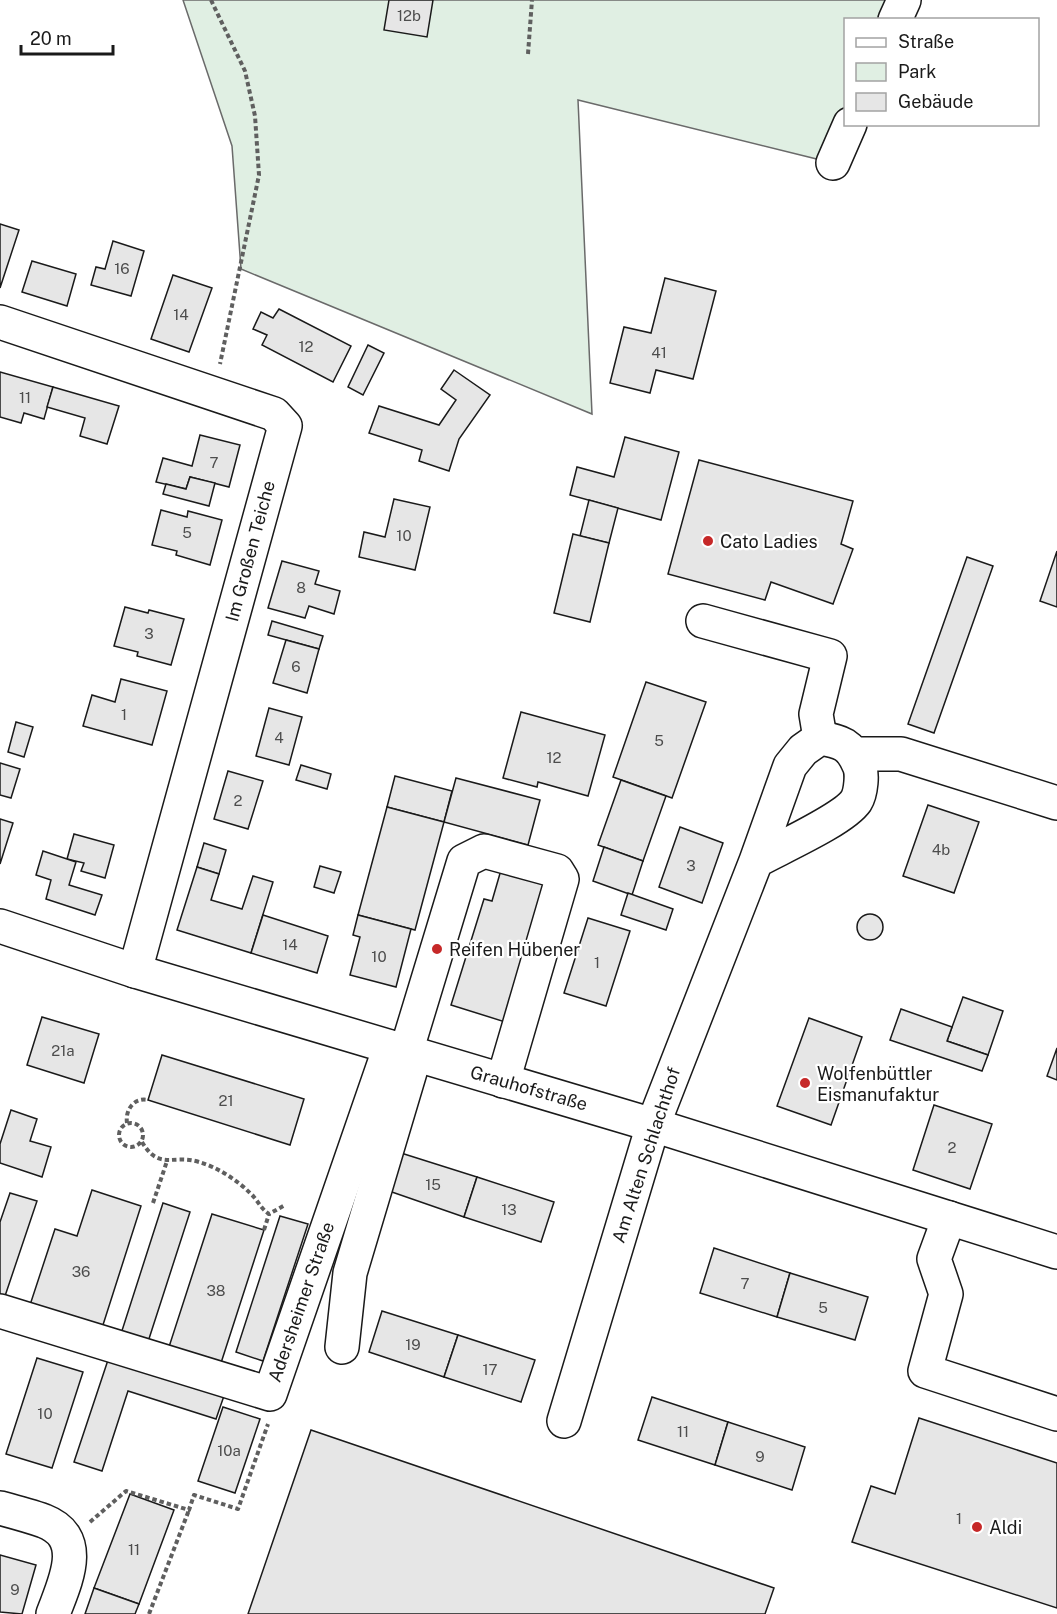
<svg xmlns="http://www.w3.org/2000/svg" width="1057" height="1614" font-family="'Public Sans',sans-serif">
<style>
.green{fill:#e0efe3;stroke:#6a6a6a;stroke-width:1.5}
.building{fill:#e6e6e6;stroke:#1a1a1a;stroke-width:1.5}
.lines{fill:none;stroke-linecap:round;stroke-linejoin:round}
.minor-casing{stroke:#1a1a1a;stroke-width:36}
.path{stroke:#5f5f5f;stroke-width:4;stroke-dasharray:4.5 3;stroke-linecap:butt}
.minor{stroke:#fff;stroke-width:33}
.poi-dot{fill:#c62828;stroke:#fff;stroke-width:2}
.labels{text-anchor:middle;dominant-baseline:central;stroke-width:4.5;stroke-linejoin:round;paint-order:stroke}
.number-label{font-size:15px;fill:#4d4d4d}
.poi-label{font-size:18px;fill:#1a1a1a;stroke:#fff;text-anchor:start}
.street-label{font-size:18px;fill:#1a1a1a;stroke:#fff}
</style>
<rect width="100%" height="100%" fill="#fff"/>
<polygon class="green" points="183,0 918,0 908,19 846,20 846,124 833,163 578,100 592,414 241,269 232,146"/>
<g class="building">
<polygon points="389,0 433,0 427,37 384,30"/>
<polygon points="0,224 19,230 0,288"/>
<polygon points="113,241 144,251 131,296 91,285 96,267 105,269"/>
<polygon points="32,261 76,274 67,306 22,292"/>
<polygon points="173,275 212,288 189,352 151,339"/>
<polygon points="665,278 716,291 693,379 656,370 650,393 610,383 624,327 651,333"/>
<polygon points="279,309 351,346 333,382 262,345 267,335 253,329 261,312 273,318"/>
<polygon points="368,345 384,353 363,395 348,387"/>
<polygon points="454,370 490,395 459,439 449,471 419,461 422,450 369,433 379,406 439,425 456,400 441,389"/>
<polygon points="0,372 53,387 44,419 24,413 21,423 0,417"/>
<polygon points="53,387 119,406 107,444 80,436 85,418 47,407"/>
<polygon points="200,435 240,445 229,487 190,477 186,489 156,482 163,458 192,466"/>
<polygon points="625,437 679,452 661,520 570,495 577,467 614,477"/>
<polygon points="699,460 853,501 841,544 853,549 833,604 771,582 765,600 668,574"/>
<polygon points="190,477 215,483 209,506 163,494 166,484 186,489"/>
<polygon points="394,499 430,507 415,570 359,557 364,532 385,537"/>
<polygon points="589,500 618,508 609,543 580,536"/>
<polygon points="161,510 187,517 188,511 222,520 210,565 176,555 177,551 152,545"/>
<polygon points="573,534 609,543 590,622 554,613"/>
<polygon points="1057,551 1057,607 1040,601"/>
<polygon points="967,557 993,566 934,733 908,724"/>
<polygon points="282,561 319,571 315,584 340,591 334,614 309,606 305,618 268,608"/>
<polygon points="125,607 148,613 149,610 184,619 171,665 137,656 138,652 114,646"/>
<polygon points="272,621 323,636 319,649 268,635"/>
<polygon points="286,640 319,649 307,693 273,683"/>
<polygon points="121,679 167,691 152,745 83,726 92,695 115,702"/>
<polygon points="646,682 706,702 672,798 613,777"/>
<polygon points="269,708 302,717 289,765 256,756"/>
<polygon points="521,712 605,735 588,796 538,782 537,787 503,778"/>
<polygon points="16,722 33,727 24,757 8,752"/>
<polygon points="0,763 20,769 11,798 0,795"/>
<polygon points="301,765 331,774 327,789 296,780"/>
<polygon points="228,771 263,781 248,829 214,819"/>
<polygon points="395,776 452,791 444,822 387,807"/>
<polygon points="456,778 540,800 528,845 444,822"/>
<polygon points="621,780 666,796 643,861 598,845"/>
<polygon points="928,805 979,822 954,893 903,876"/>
<polygon points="387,807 444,822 415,930 358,915"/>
<polygon points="0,819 13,823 0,864"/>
<polygon points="680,827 723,843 702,903 659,887"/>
<polygon points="74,834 114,845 105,878 81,871 84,863 67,859"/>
<polygon points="204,843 226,850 219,874 197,867"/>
<polygon points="604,847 643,861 632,895 593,881"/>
<polygon points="43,851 76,862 69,885 102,895 95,915 46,899 51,880 36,875"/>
<polygon points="320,866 341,872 334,893 314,887"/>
<polygon points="197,867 219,874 211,900 242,909 253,876 273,882 251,953 177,930"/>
<polygon points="501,870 557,887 515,1025 451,1005 484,899 492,901"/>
<polygon points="628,893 673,909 666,930 621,915"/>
<circle cx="870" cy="927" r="13"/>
<polygon points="263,915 328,936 317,973 251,953"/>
<polygon points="358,915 411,929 396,987 350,975 360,937 353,935"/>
<polygon points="588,918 630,931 606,1006 564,993"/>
<polygon points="963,997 1003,1011 988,1055 947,1041"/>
<polygon points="901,1009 952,1027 947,1041 988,1055 982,1071 890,1040"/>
<polygon points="42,1017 99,1034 84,1083 27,1065"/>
<polygon points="809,1018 862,1037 831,1125 777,1106"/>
<polygon points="1057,1048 1057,1080 1047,1076"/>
<polygon points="162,1055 304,1099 290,1145 148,1100"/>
<polygon points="934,1105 992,1124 970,1189 913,1170"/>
<polygon points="11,1110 37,1119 30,1141 51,1147 42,1177 0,1163 0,1144"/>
<polygon points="401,1153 477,1177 464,1217 389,1191"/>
<polygon points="477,1177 554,1202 541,1242 464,1217"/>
<polygon points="92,1190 141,1206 102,1328 30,1305 55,1229 77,1236"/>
<polygon points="10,1193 37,1201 3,1302 0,1301 0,1222"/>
<polygon points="163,1203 190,1212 146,1348 119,1340"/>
<polygon points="212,1214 264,1230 220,1366 168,1350"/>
<polygon points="280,1216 308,1224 263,1361 236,1352"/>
<polygon points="714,1248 790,1273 777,1317 700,1293"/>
<polygon points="790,1273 868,1297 855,1340 777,1317"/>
<polygon points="382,1311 458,1335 444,1377 369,1352"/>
<polygon points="458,1335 535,1360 521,1402 444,1377"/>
<polygon points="110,1354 226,1390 216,1419 128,1391 102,1471 74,1462"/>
<polygon points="37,1358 83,1372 52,1468 6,1454"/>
<polygon points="652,1397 728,1422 715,1465 638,1440"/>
<polygon points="223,1407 260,1419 235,1493 198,1481"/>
<polygon points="919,1418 1057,1463 1057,1608 852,1542 871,1486 895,1494"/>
<polygon points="728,1422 805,1447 792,1490 715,1465"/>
<polygon points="311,1430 774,1588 765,1614 248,1614"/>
<polygon points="130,1494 174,1510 139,1604 94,1588"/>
<polygon points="0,1555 36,1565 22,1614 0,1612"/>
<polygon points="94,1588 139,1604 135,1614 85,1614"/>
</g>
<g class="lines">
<defs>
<g id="minor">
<polyline points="895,20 904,0"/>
<polyline points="833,163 850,124"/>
<polyline points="0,322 274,414 285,426 135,971"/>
<polyline points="703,621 830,656 816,714 820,738"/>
<polyline points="855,754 901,754 1057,803"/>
<polyline points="0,926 135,971 653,1125 1057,1252"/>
<polyline points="406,1052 464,861 484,851 557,871 562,879 503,1081"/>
<polyline points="949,1218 934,1259 946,1294 925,1371 1057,1414"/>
<polyline points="0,1311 270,1394 390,1047"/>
<polyline points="342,1347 350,1273 415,1055"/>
<path d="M564,1421L653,1125L756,861C779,848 843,820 856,801C861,793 863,773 859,765C850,744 842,742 820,738L803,750L790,766L756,861"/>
<path d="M0,1508C15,1512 30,1516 44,1521C88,1538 64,1584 53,1614"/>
</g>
</defs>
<use href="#minor" class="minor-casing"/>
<g class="path">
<polyline points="211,0 245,71 255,116 259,175 220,364"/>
<polyline points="528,54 532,0"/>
<circle cx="131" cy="1135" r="12"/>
<path d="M127,1123C125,1110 134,1097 148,1100"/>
<path d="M142,1142C159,1171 173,1154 199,1162C217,1167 237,1180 250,1193C258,1200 260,1208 269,1214L285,1205"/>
<polyline points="153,1203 167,1161"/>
<polyline points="264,1230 269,1214"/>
<polyline points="90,1522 126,1491 189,1510 194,1495 238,1509 268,1424"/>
<polyline points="149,1614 189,1510"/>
</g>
<use href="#minor" class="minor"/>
</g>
<g class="poi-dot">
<circle cx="708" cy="541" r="6"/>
<circle cx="437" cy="949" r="6"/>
<circle cx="805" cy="1083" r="6"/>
<circle cx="977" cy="1527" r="6"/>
</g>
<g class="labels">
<g class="number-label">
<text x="409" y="15">12b</text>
<text x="122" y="268">16</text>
<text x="181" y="314">14</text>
<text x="306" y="346">12</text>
<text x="659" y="352">41</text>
<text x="25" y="397">11</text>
<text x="214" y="462">7</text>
<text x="187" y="532">5</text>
<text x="404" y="535">10</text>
<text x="301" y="587">8</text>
<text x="149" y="633">3</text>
<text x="296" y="666">6</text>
<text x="124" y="714">1</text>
<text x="279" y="737">4</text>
<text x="659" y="740">5</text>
<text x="554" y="757">12</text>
<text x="238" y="800">2</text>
<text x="941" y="849">4b</text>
<text x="691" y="865">3</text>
<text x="290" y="944">14</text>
<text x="379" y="956">10</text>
<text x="597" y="962">1</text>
<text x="63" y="1050">21a</text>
<text x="226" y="1100">21</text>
<text x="952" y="1147">2</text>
<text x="433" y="1184">15</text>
<text x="509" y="1209">13</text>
<text x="81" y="1271">36</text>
<text x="745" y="1283">7</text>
<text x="216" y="1290">38</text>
<text x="823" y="1307">5</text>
<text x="413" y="1344">19</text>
<text x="490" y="1369">17</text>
<text x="45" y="1413">10</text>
<text x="683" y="1431">11</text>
<text x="229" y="1450">10a</text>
<text x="760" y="1456">9</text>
<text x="959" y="1518">1</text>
<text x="134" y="1549">11</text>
<text x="15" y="1589">9</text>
</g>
<g class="poi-label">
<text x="720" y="541">Cato Ladies</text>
<text x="449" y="949">Reifen Hübener</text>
<text x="817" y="1073">Wolfenbüttler<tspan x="817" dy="21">Eismanufaktur</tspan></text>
<text x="989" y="1527">Aldi</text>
</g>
<g class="street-label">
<text transform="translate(250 551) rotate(-75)">Im Großen Teiche</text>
<text transform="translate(529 1088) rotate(16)">Grauhofstraße</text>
<text transform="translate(646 1155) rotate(-72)">Am Alten Schlachthof</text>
<text transform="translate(301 1302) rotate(-71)">Adersheimer Straße</text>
</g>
</g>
<rect x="844" y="18" width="195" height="108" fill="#ffffff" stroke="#a3a3a3" stroke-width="1.5"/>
<rect x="856" y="38" width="30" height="9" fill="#ffffff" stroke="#a3a3a3" stroke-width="1.5"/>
<text x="898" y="48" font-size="18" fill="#1a1a1a">Straße</text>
<rect x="856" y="63" width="30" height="18" fill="#e0efe3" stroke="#a3a3a3" stroke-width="1.5"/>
<text x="898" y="78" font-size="18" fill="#1a1a1a">Park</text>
<rect x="856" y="93" width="30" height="18" fill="#e6e6e6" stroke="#a3a3a3" stroke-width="1.5"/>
<text x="898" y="108" font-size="18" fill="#1a1a1a">Gebäude</text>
<path d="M21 45v9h92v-9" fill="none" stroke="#1a1a1a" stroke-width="3"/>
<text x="30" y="45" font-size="18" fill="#1a1a1a" stroke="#ffffff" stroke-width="4.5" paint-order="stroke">20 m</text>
</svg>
